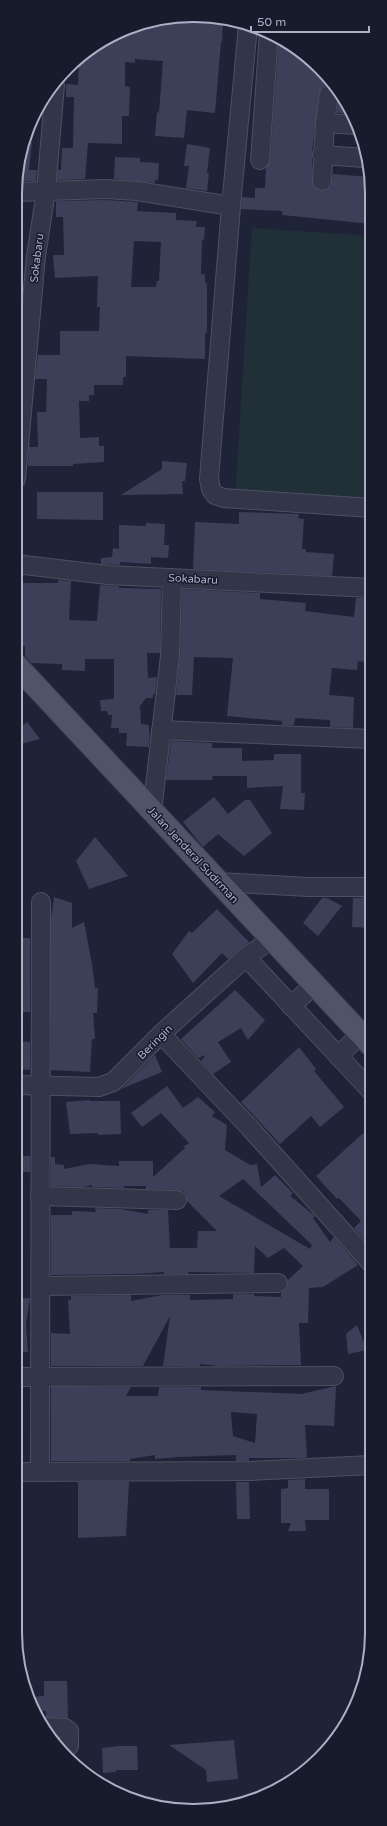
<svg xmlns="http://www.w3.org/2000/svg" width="387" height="1826" font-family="'Varela Round',sans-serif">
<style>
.green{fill:#213038}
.building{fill:#3b4058;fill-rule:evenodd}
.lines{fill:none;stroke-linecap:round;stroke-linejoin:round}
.minor-casing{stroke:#4d5063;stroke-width:20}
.major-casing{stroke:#3c3f51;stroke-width:24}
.minor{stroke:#333648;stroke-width:18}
.major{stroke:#505468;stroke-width:22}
.labels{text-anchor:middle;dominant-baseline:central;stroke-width:3;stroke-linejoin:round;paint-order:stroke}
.street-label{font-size:11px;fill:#acb0c5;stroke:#181b2c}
.rim{fill:none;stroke:#acb0c5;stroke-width:2}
</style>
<rect width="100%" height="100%" fill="#1f2337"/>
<polygon class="green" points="252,228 372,236 371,505 235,497"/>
<g class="building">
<polygon points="217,16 223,18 222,42 221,42 215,113 187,110 184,138 155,136 157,112 159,113 163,61 135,59 135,63 125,62 125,86 130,87 129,116 122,116 122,144 88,143 85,179 57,180 58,170 61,170 62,148 73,148 74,97 66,97 66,84 78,85 79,61 84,61 85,52 137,26 166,26 167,20"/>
<polygon points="279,38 320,67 332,84 325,84 321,88 319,93 312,154 313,185 317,190 322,191 327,190 331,186 333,174 370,177 372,224 282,215 282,211 241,209 242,197 255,198 255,188 265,188 266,168 270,161"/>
<polygon points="339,95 353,114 337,113"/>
<polygon points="26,141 32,142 29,170 37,170 36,181 16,181 16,170"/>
<polygon points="187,144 210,148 207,173 209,173 207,191 186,188 189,166 184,166"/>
<polygon points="115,157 140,158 140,162 159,163 158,180 155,180 155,183 114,179"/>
<path d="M106,200L138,202L137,211L176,213V220L197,221L196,227H205L204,240H202L201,274H205V283H207V333H205V359L126,356V377H123V385H94V395H89V401H79L80,438L99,437V446H104V462L73,464V466H28L29,447H38L37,412H46L47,379H35L38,355H60V331H99L100,307H97L98,276L55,278L53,255H64L63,217H56V201ZM134,241L161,242L159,281H157L156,287H131Z"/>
<polygon points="162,461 187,463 185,481 182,481 183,494 121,495 162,469"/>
<polygon points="37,492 103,492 103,520 37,519"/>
<polygon points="239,512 299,514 298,518 304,519 302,549 306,549 306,552 334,554 332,576 193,569 195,522 239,524"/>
<polygon points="146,523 165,524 164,545 169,545 168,558 151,557 151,564 120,562 120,565 101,564 101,558 112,557 113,548 119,549 119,525 146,526"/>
<polygon points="58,580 71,581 69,620 97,621 100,585 119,586 119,588 161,589 160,653 147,653 148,678 157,677 155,694 153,694 153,698 146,698 140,706 141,724 149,725 149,733 150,733 149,747 126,746 127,733 119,733 119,728 111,728 112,715 108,715 107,711 101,711 100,700 114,699 114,659 85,659 85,671 62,670 62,664 31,663 25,656 25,646 17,646 17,583 58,583"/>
<polygon points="182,589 260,593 260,599 306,603 305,611 354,617 356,598 371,598 371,618 368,638 371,639 371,663 358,661 357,670 332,668 329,695 354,697 353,728 330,727 330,720 295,718 294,725 282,725 282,721 227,716 233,658 194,657 192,695 176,695 180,656"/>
<polygon points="27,722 40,739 16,745 16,731"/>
<polygon points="171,741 212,743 212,748 242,748 242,761 274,760 274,754 301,754 301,793 305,793 304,810 280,809 283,786 247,788 247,776 213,776 212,780 166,780"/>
<polygon points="214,797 228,814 245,800 250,800 272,833 244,856 218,834 203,847 183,822"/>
<polygon points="95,837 128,876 89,889 76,861"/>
<polygon points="54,897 72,903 72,928 84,922 92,964 95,988 98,988 97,1013 93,1013 95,1039 92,1039 90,1072 51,1070 51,920"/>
<polygon points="371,897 371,928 352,927 353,898"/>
<polygon points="322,898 327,898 342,906 318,936 303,923"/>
<polygon points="217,909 249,942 228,959 222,953 193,983 172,954 189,931 192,933"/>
<rect x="16" y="938" width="14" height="74"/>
<polygon points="235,990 265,1020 248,1040 241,1028 218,1042 231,1062 213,1074 201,1061 206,1055 198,1058 181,1039"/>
<polygon points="16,1041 30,1042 30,1070 16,1069"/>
<polygon points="299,1047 316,1069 314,1071 344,1107 320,1127 311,1116 280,1144 241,1102"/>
<polygon points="155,1055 162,1072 121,1089"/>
<path d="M167,1086L183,1108L198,1097L215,1112L212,1116L227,1125L225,1150L250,1165L257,1164L261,1187L275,1175L293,1193L290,1196L315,1216L313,1218L330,1242L334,1237L358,1265L323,1287L309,1288L308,1323H299L301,1365L219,1366L200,1364V1366H163L170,1316L143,1366H51V1333L70,1334L68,1300H71V1296L131,1295V1301L162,1295H190V1300L233,1299V1294H254V1296L281,1297V1293L287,1288L288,1280L303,1266L284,1248L268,1258L255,1246L254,1273L188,1272L189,1274H164V1272L134,1274L51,1275V1215H72V1211L96,1212L95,1208L121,1209L148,1214V1210H168L170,1248H197L198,1231H217L187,1201L186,1195L183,1191L178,1190L146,1189V1186H124V1188L92,1187V1185L83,1187L51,1186V1157H55V1164L64,1165V1169L89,1164L119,1166V1161H153V1177L185,1148L184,1146L189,1143L161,1113L142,1127L131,1113ZM243,1179L312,1245L310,1249L219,1196Z"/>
<polygon points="90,1100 90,1101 120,1101 121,1134 98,1135 98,1133 70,1134 66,1102"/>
<polygon points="371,1126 371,1247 354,1228 361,1221 339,1198 337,1199 316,1176"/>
<rect x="15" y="1156" width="15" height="16"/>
<polygon points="30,1298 26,1324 28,1352 15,1352 15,1299"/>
<polygon points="357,1325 367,1350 348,1354 346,1334"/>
<path d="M336,1386L334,1426L305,1425L307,1457L305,1458H249V1461H236V1455L179,1457L155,1459V1455L130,1459V1461H51V1387H131L126,1396H158L159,1387H201V1390L301,1394ZM231,1412L257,1414L255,1443L233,1436Z"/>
<polygon points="305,1479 305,1489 329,1489 329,1520 305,1520 306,1531 288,1531 291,1523 281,1523 281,1489 288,1488 288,1480"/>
<polygon points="78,1482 129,1482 126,1536 78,1538"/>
<polygon points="236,1482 249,1482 250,1519 237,1519"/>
<polygon points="44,1681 67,1681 68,1718 46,1717 46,1711 36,1711 33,1707 33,1697 44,1696"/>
<polygon points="234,1740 238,1779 207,1782 206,1770 169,1745"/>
<polygon points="120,1746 137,1746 138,1770 116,1770 116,1772 103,1773 102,1748"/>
</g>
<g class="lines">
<defs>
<g id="minor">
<polyline points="248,26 231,206 209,479 211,489 215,495 224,498 371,508"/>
<polyline points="325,123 329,94"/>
<polyline points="322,155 365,158"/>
<polyline points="260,160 269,32"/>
<polyline points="322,181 325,123 356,125"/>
<polyline points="16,192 106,189 137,191 231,206"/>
<polyline points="16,479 36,256 46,191 55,85"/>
<polyline points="16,564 108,575 371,588"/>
<polyline points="161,730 371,739"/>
<polyline points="152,812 170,656 172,579"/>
<polyline points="218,882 309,887 371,887"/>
<polyline points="246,957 371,1091"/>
<polyline points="291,1006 314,985"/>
<polyline points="161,1034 249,1127 371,1263"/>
<polyline points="338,1056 361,1034"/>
<polyline points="16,1085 99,1087 113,1082 161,1034 246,957 272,939"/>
<polyline points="40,1196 177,1200"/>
<polyline points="41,1286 278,1283"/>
<polyline points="15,1377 334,1376"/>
<polyline points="15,1472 251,1471 371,1465"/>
<polyline points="40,1472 41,902"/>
<polyline points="46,1727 65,1728 69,1731 69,1746"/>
</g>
<polyline id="major" points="16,665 371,1045"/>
</defs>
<use href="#minor" class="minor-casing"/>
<use href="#major" class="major-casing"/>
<use href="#minor" class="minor"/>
<use href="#major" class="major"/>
</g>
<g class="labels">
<g class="street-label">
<text transform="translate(37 258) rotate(-83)">Sokabaru</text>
<text transform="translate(193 579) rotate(3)">Sokabaru</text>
<text transform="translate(193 855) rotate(47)">Jalan Jenderal Sudirman</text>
<text transform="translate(155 1042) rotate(-45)">Beringin</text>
</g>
</g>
<path d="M0 0H387V1826H0ZM193 22H194A171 171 0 0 1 365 193V1633A171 171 0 0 1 194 1804H193A171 171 0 0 1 22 1633V193A171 171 0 0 1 193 22Z" fill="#181b2c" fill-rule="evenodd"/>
<path class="rim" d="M193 22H194A171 171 0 0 1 365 193V1633A171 171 0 0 1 194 1804H193A171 171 0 0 1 22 1633V193A171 171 0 0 1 193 22Z"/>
<path d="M251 26v6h118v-6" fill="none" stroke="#acb0c5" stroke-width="2"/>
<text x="257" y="26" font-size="12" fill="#acb0c5" stroke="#181b2c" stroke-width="3" paint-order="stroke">50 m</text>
</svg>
